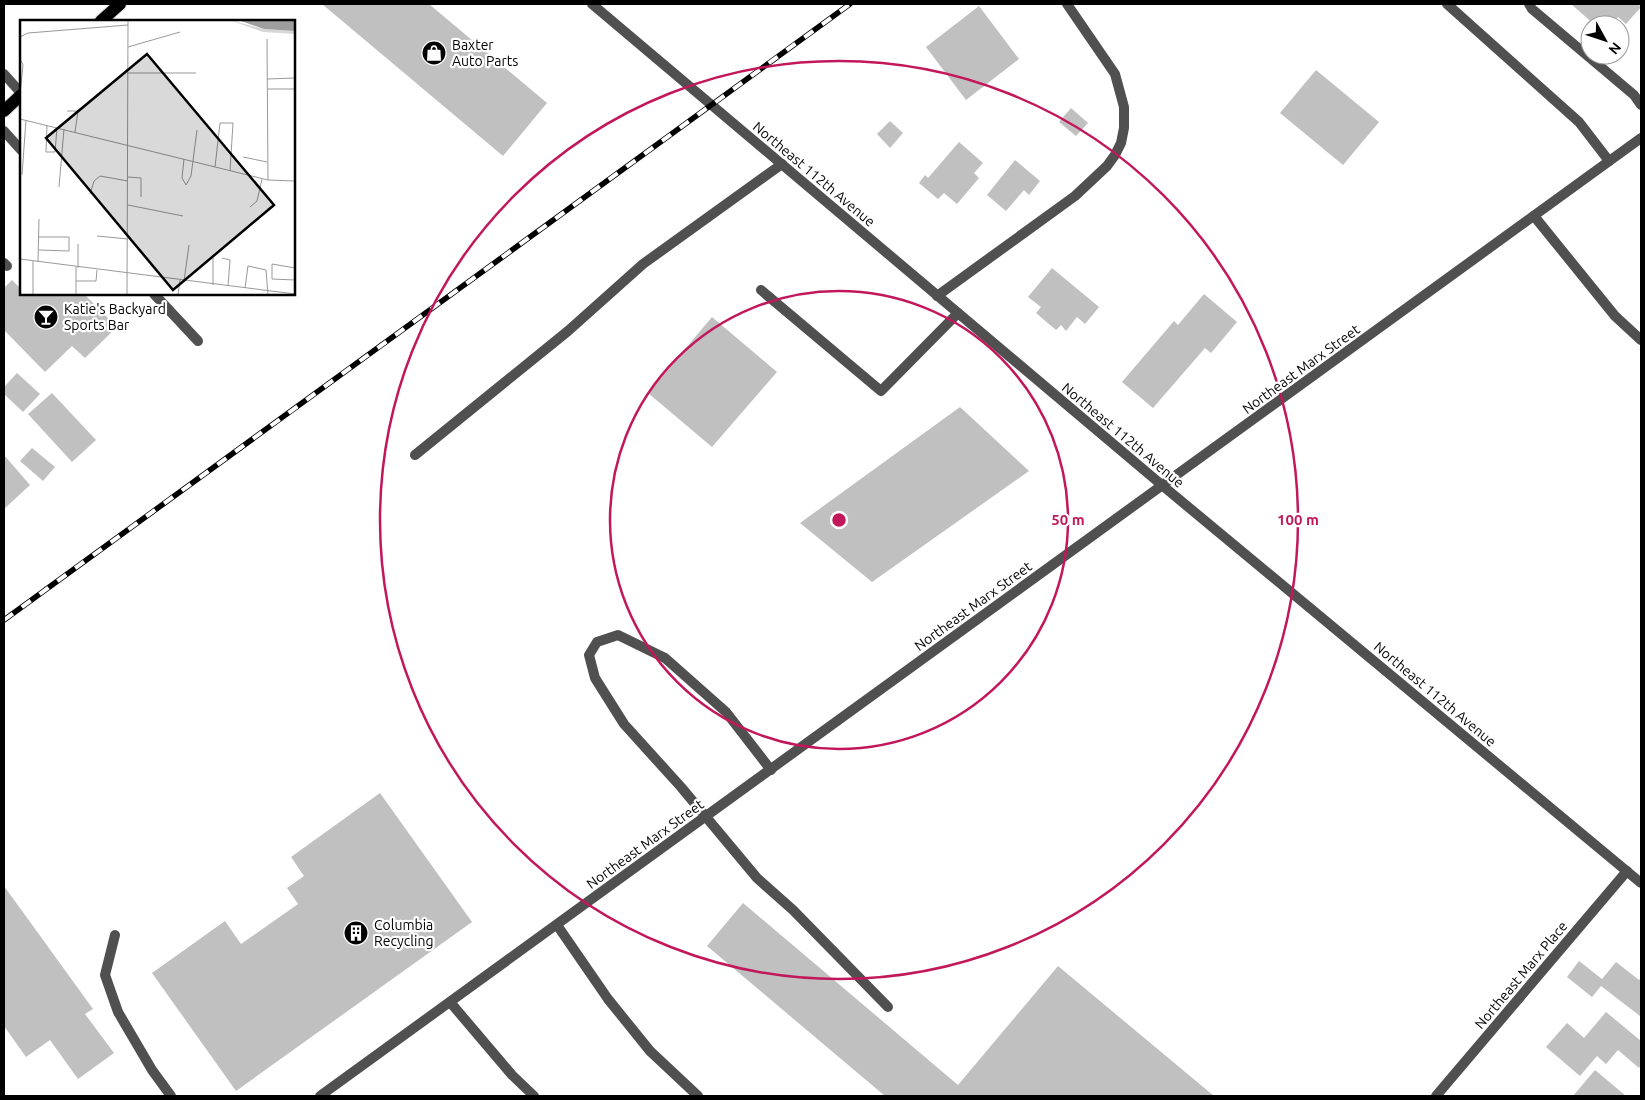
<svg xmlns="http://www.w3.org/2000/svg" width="1645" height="1100" font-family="Ubuntu,sans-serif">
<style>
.building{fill:#c0c0c0}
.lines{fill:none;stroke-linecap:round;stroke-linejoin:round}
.primary-casing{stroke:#dbdbdb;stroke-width:14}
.service{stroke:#505050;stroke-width:10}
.minor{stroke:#505050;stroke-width:10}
.primary{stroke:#000;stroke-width:12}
.rail-casing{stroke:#000;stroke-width:5.5}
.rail{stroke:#fff;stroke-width:4;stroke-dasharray:11;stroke-linecap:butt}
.ring{fill:none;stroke:#c2185b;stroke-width:2.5}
.labels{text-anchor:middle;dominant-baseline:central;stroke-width:4.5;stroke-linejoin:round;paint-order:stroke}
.poi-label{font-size:14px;fill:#000;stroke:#fff;text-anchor:start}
.street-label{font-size:14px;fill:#000;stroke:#fff}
.inset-road{fill:none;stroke:#999;stroke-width:1}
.view{fill:#000;fill-opacity:0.15;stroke:#000;stroke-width:2.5}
.inset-edge{fill:none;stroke:#000;stroke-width:2.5}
.centre{fill:#c2185b;stroke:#fff;stroke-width:2.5}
.ring-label{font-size:15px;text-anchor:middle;font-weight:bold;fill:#c2185b;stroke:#fff;stroke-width:4.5;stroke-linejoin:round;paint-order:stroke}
</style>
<rect width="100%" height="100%" fill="#fff"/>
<g class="building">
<polygon points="322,4 429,4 547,103 503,156"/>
<polygon points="1571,4 1638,4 1641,7 1626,24 1618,17 1611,25 1595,25"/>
<polygon points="979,6 1019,59 966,100 926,47"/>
<polygon points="1316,70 1379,122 1343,165 1280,113"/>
<polygon points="1071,108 1088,123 1076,136 1059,122"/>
<polygon points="890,121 903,133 890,148 877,134"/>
<polygon points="959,142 983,163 974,173 979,178 957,204 944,193 938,199 919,183 925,175 928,178"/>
<polygon points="1015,160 1040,181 1029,195 1024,190 1006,211 987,195"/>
<polygon points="1052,268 1099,307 1085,324 1077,317 1066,331 1061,325 1056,330 1036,313 1041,307 1028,297"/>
<polygon points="12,280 21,289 21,294 84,294 117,327 85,358 72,346 45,372 4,330 4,288"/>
<polygon points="1204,294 1237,322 1211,353 1205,348 1153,408 1122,382 1174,321 1178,325"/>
<polygon points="712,317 777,372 712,447 648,393"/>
<polygon points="17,373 40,394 23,412 4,394 4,387"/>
<polygon points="52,393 96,440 72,462 28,414"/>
<polygon points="960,407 1029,471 872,582 800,523"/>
<polygon points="32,448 55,467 43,481 20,461"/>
<polygon points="4,455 30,485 4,509"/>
<polygon points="380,793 472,922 236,1091 152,973 225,921 241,944 298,904 287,888 304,876 291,857"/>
<polygon points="4,886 93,1009 85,1014 114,1053 78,1079 50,1040 26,1057 4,1026"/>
<polygon points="743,903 958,1085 1058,966 1214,1096 885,1096 707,946"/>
<polygon points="1579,961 1602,979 1616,962 1639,980 1641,978 1641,1014 1640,1016 1601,986 1592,997 1567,977"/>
<polygon points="1606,1012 1641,1041 1641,1064 1639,1068 1618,1050 1606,1064 1597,1056 1580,1076 1546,1047 1567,1023 1584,1038"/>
<polygon points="1595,1070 1626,1096 1573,1096"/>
</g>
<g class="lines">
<defs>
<g id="primary">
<polyline points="101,21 120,4"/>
<polyline points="4,111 21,95"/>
</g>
</defs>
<use href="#primary" class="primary-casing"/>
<g class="service">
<polyline points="1447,4 1579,122 1609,161"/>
<polyline points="1529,4 1532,9 1634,95 1641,105"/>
<polyline points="4,74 21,93"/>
<polyline points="4,131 21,150"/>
<polyline points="1534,216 1615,316 1641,340"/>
<polyline points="4,263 7,266"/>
<polyline points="761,290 881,391 958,313"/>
<polyline points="154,294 198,341"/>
<polyline points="937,296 1075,196 1107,166 1115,155 1121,143 1124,128 1124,107 1115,74 1067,4"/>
<polyline points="415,455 568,331 643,264 782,164"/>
<polyline points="771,770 726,712 665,658 618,635 597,642 589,655 595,678 624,724 681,787 757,878 793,910 888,1007"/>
<polyline points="557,925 608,999 650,1051 698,1096"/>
<polyline points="115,935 105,975 118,1012 152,1070 171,1096"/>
<polyline points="450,1002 512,1075 534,1096"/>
</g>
<g class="minor">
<polyline points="592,4 1163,486 1641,883"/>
<polyline points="320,1096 1641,138"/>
<polyline points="1436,1096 1627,871"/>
</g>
<use href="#primary" class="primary"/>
<defs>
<polyline id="rail" points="4,620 850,4"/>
</defs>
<use href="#rail" class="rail-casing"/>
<use href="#rail" class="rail"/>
</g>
<g class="ring">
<circle cx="839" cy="520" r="229"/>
<circle cx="839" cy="520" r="459"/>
</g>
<defs>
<symbol id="shop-disc" viewBox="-11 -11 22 22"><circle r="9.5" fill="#000" stroke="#fff"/><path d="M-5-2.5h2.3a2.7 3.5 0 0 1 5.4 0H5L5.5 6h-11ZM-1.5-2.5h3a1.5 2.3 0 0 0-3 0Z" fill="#fff"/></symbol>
<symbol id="bar-disc" viewBox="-11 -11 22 22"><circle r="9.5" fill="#000" stroke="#fff"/><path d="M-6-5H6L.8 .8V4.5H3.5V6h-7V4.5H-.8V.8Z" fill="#fff"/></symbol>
<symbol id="building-disc" viewBox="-11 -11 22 22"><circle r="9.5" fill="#000" stroke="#fff"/><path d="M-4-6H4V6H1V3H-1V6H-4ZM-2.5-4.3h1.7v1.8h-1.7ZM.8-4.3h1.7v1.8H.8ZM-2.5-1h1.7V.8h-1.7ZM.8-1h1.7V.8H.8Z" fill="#fff"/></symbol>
</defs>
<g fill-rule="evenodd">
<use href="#shop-disc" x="420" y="39" width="28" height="28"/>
<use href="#bar-disc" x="32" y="303" width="28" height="28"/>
<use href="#building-disc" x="342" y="919" width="28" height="28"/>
</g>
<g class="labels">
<g class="poi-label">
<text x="452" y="45">Baxter<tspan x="452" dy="16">Auto Parts</tspan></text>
<text x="64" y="309">Katie's Backyard<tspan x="64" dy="16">Sports Bar</tspan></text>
<text x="374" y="925">Columbia<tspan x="374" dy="16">Recycling</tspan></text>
</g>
<g class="street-label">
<text transform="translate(814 174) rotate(40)">Northeast 112th Avenue</text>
<text transform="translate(1301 369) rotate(-36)">Northeast Marx Street</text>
<text transform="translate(1123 435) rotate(40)">Northeast 112th Avenue</text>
<text transform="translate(973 606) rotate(-36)">Northeast Marx Street</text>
<text transform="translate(1435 694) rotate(40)">Northeast 112th Avenue</text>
<text transform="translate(645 844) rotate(-36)">Northeast Marx Street</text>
<text transform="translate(1521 975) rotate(-50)">Northeast Marx Place</text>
</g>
</g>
<g transform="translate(20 20)">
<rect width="275" height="275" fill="#fff"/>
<path d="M209,0L244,9L275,11V14L243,12Z" fill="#d7d7d7"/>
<path d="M218,0H275V11L244,9Z" fill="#9e9e9e"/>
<path class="inset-road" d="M0,17L8,13L108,5M247,19L248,160M108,27L160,12M0,39L3,45L0,74M107,53H176M247,59L275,58M247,69H275M47,91H58L55,112M0,99L248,160L275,161M27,105L26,132H35L37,108M223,137L247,142M164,139L162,158L166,165L171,156L177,110M195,147L200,103H213L210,151M2,155L6,100M108,157L121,158V177M39,167L44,109M70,174L74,161L80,156L108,161M108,185L163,196M230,187L237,181L242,159M77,216L108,219M19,230L49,231V217H19M202,238L210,240L208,266M0,239L275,274M18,242L19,199M58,248V224M275,248L252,244V259L275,260M56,261H76L77,250M164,261L169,225M193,265V238M225,268L228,246L246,250L248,275M13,275V241M56,275V247M107,275L108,0M158,275L160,260"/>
<path class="view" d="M127,34L254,185L153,270L26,118Z"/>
<rect width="275" height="275" class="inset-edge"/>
</g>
<circle cx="839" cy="520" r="8" class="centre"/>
<g class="ring-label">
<text x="1068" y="525">50 m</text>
<text x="1298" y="525">100 m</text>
</g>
<rect width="1645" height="1100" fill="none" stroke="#000000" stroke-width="10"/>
<g transform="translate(1605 40) rotate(130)"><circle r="24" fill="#ffffff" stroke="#999999"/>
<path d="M0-4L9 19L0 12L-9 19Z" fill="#000000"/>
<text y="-8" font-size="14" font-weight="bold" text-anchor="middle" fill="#000000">N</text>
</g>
</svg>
